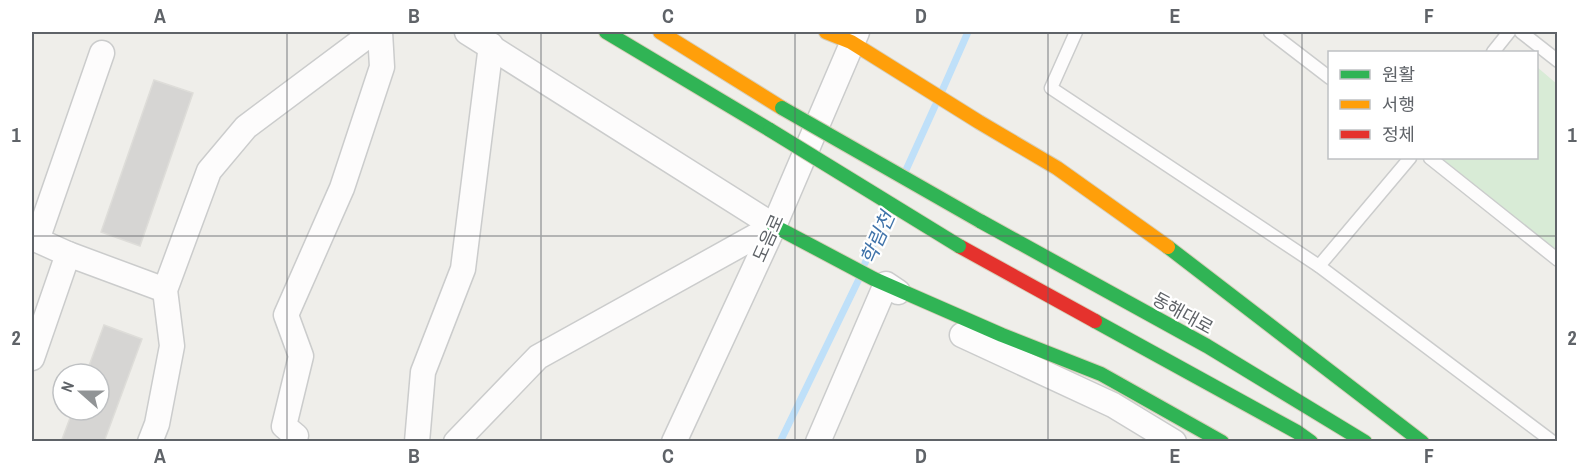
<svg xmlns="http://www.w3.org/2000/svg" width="1589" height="473" font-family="'Archivo Narrow','Noto Sans KR',sans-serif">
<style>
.green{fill:#d8ebd6}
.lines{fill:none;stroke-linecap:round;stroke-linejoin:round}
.stream{stroke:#bfe0f9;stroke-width:7}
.building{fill:#d6d5d3;stroke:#deddd9;stroke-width:1.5}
.lane-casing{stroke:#cbcccc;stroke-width:15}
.street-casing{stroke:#cbcccc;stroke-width:27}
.fast-casing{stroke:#d7ceb8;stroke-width:16}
.slow-casing{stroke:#d7ceb8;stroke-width:16}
.jam-casing{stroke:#d7ceb8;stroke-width:16}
.lane{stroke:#fdfcfc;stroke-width:12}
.street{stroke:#fdfcfc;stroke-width:24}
.fast{stroke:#30b455;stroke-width:14}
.slow{stroke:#ff9f0a;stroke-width:14}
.jam{stroke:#e5322d;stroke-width:14}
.fast-bridge-casing{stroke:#d7ceb8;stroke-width:16;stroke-linecap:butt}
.fast-bridge{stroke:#30b455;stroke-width:14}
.grid{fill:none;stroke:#5f6368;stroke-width:1.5;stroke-opacity:0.55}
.labels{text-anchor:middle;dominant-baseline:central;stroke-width:4.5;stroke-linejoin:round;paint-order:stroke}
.street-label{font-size:18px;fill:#5f6368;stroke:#fff}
.water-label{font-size:20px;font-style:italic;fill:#4174aa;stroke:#fff}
.neatline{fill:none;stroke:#5f6368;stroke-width:2}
.grid-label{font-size:20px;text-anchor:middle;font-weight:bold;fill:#5f6368}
</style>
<rect width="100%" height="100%" fill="#efeeea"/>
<polygon class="green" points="1537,67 1557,84 1557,247 1555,250 1441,158 1536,158"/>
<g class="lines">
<g class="stream">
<polyline points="942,91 968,32"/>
<polyline points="906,170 935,106"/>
<polyline points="865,263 887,213"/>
<polyline points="780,442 859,279"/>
</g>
</g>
<g class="building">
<polygon points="154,80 193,93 140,246 101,232"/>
<polygon points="104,325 142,339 104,442 61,442 73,410 99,410 99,374 86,374"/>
</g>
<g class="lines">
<defs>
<g id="lane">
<polyline points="1076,32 1051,88 1319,266 1553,442"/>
<polyline points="1270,32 1330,78"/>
<polyline points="1521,32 1558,61"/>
<polyline points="1493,52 1509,32"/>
<polyline points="1430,158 1558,260"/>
<polyline points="1319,266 1410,158"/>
</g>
<g id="street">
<polyline points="467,32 774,226"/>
<polyline points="68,254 37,240 102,53"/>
<polyline points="962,335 1113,405 1174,442"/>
<polyline points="32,358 68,254 165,290"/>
<polyline points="296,436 284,426 301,356 286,315 342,188 382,67 380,32"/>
<polyline points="150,442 157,424 172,346 165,290 209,171 246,127 373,32"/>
<polyline points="417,442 423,372 463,269 491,45"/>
<polyline points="456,442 538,357 774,226"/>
<polyline points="674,442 774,226 857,32"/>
<polyline points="818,442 886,284 898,292"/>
</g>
<g id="fast">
<polyline points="606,32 770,130"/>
<polyline points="980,221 1207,346 1365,442"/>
<polyline points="774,226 874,279 1002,335 1101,374 1222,442"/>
<polyline points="1168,247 1422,442"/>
<polyline points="1095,321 1297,432 1311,442"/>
</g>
<g id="slow">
<polyline points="660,32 782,108"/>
<polyline points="826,32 851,42 979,122 1057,168 1168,247"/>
</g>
<polyline id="jam" points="959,246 1095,321"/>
</defs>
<use href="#lane" class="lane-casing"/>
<use href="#street" class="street-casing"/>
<use href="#fast" class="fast-casing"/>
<use href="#slow" class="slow-casing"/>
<use href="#jam" class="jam-casing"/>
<use href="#lane" class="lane"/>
<use href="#street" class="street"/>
<use href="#fast" class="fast"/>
<use href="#slow" class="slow"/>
<use href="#jam" class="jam"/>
<defs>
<g id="fast-bridge">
<polyline points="782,108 980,221"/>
<polyline points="770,130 959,246"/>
</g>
</defs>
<use href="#fast-bridge" class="fast-bridge-casing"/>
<use href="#fast-bridge" class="fast-bridge"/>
</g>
<path class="grid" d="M287,32V442M541,32V442M795,32V442M1048,32V442M1302,32V442M32,236H1558"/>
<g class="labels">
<g class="street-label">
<text transform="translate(768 238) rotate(-66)">도음로</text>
<text transform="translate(1183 313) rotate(29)">동해대로</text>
</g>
<g class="water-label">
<text transform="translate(877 238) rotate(-66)">학림천</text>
</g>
</g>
<rect width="1589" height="473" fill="none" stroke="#ffffff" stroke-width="66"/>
<rect x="1328" y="51" width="210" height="108" fill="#ffffff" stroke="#bfc1c3" stroke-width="1.5"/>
<rect x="1340" y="70" width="30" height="9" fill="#30b455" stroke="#bfc1c3" stroke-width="1.5"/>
<text x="1382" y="81" font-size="18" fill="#5f6368">원활</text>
<rect x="1340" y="100" width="30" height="9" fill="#ff9f0a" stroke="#bfc1c3" stroke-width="1.5"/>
<text x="1382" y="111" font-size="18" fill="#5f6368">서행</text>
<rect x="1340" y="130" width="30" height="9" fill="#e5322d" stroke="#bfc1c3" stroke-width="1.5"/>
<text x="1382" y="141" font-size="18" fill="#5f6368">정체</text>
<g transform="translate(81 392) rotate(291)"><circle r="28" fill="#ffffff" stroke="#bfc1c3" stroke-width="1.5"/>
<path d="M0-4.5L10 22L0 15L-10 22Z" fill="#919496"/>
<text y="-9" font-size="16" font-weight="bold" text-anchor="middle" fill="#5f6368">N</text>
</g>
<rect x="33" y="33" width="1523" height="407" class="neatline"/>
<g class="grid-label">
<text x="160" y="23">A</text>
<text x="414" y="23">B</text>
<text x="668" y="23">C</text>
<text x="921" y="23">D</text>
<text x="1175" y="23">E</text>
<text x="1429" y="23">F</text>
<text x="16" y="142">1</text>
<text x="1572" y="142">1</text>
<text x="16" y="345">2</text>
<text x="1572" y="345">2</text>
<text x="160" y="463">A</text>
<text x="414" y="463">B</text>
<text x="668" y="463">C</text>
<text x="921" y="463">D</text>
<text x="1175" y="463">E</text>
<text x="1429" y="463">F</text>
</g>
</svg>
